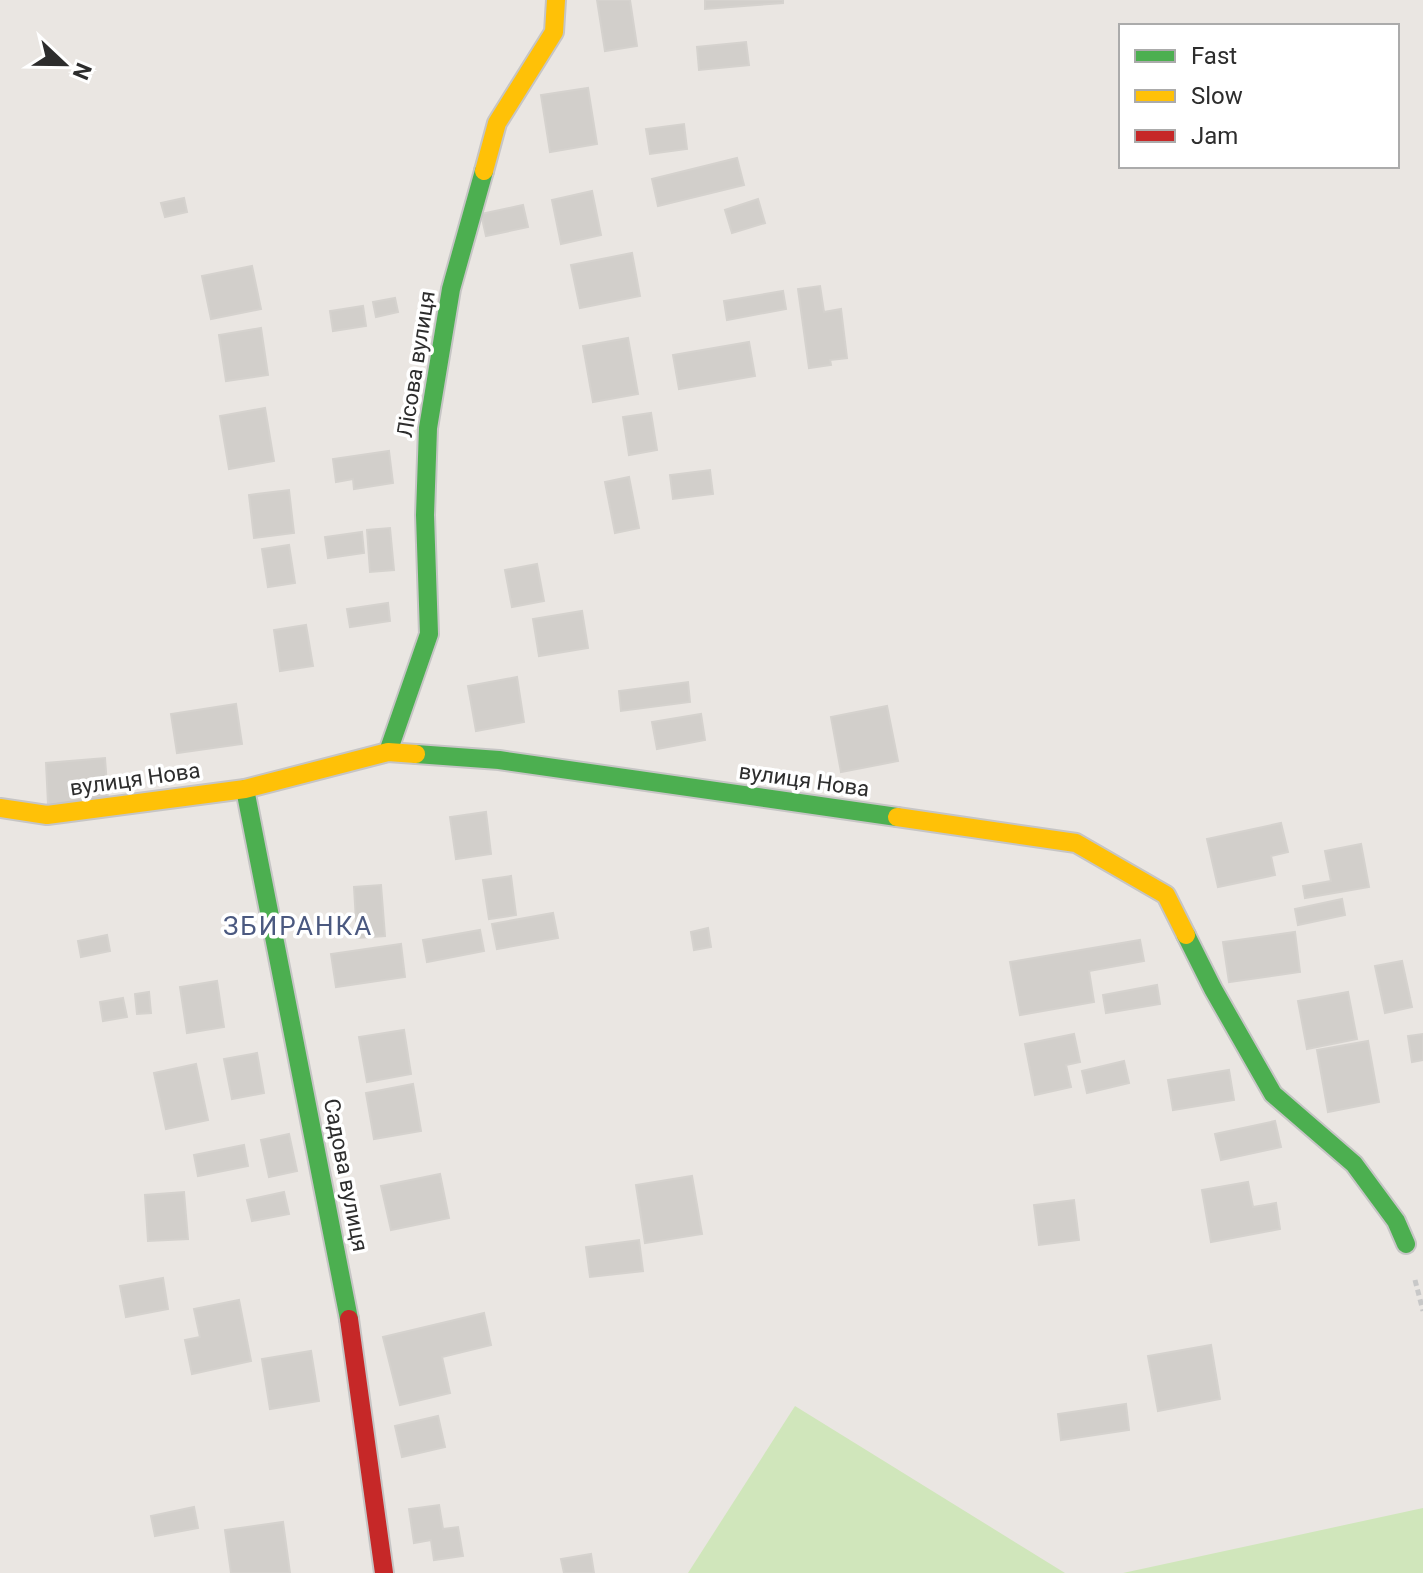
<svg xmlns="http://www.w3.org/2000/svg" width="1423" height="1573" font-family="Roboto,sans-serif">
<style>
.green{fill:#d0e6bb}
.building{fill:#d2cfcb;stroke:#d5d2ce;stroke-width:2}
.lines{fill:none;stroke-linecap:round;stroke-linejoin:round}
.fast-casing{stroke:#c6c5c5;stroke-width:22}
.slow-casing{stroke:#c6c5c5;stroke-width:22}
.jam-casing{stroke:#c6c5c5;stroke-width:22}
.path{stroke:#c8c8c8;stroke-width:5;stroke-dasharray:6 4;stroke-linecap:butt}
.fast{stroke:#4caf50;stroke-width:18}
.slow{stroke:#ffc107;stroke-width:18}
.jam{stroke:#c62828;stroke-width:18}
.labels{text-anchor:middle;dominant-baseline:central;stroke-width:7;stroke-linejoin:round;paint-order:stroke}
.street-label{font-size:22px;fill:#2d2d2d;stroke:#fff}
.quarter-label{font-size:26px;letter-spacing:2px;fill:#4b5980;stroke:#fff}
</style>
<rect width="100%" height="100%" fill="#eae6e2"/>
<g class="green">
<polygon points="795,1406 1065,1573 688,1573"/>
<polygon points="1423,1508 1423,1573 1123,1573"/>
</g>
<g class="building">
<polygon points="597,0 630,0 637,46 605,51"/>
<polygon points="705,0 783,0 783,3 705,9"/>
<polygon points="746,42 749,65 699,70 697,47"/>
<polygon points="588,88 597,144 550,152 541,95"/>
<polygon points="684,124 687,149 650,154 646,129"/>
<polygon points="737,158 744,185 658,206 652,179"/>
<polygon points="592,191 601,235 561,244 552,200"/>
<polygon points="184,198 187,212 165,217 161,203"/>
<polygon points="758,199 765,223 732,233 725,210"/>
<polygon points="523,205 528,227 486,236 481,214"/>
<polygon points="632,253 640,296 580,308 571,265"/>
<polygon points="252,266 261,309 211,319 202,276"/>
<polygon points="820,286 824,312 841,309 847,358 830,360 831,365 809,368 798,289"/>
<polygon points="783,291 786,309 727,320 724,301"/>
<polygon points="395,298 398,312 376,317 373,302"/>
<polygon points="363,306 366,326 333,331 330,311"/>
<polygon points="261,328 268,375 226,381 219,335"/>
<polygon points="628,338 638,394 593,402 583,346"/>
<polygon points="749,342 755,376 679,389 673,355"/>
<polygon points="265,408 274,461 229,469 220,416"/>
<polygon points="651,413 657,450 629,455 623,417"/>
<polygon points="389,451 393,483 354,489 353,479 336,482 333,459"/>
<polygon points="710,470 713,494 673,499 670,475"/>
<polygon points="629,477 639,528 615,533 605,482"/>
<polygon points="289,490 294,533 254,538 249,495"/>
<polygon points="390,528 394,570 370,572 367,530"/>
<polygon points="362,532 364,553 328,558 325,537"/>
<polygon points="289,545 295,583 268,587 262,549"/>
<polygon points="537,564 544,601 512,607 505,570"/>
<polygon points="388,603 390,621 350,627 347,609"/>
<polygon points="582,611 588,648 539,656 533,619"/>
<polygon points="306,625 313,666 280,671 274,630"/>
<polygon points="517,677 524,722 476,731 468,686"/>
<polygon points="688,682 690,702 621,711 619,691"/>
<polygon points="236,704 242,744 177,753 171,714"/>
<polygon points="887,706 898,761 841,772 831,717"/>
<polygon points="701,714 705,740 657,749 652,722"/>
<polygon points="105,758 108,799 48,804 46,763"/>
<polygon points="486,812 491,854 456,859 450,817"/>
<polygon points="1281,823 1288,852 1271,856 1275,875 1218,887 1207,839"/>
<polygon points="1361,844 1369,887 1305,898 1303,886 1331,881 1325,851"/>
<polygon points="511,876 516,915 489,919 483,880"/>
<polygon points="381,885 385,936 357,938 354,887"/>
<polygon points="1342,899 1345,915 1298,925 1295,909"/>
<polygon points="553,913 558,938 497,949 492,924"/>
<polygon points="708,928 711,947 694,950 691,932"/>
<polygon points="480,930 484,951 427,962 423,940"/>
<polygon points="1295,932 1300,972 1229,982 1223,942"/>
<polygon points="107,935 110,951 81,957 78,941"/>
<polygon points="1140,940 1144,961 1089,971 1094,1002 1020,1015 1010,962"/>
<polygon points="401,944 405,977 336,987 331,954"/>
<polygon points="1402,961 1412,1007 1385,1013 1375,966"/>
<polygon points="217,981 224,1027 187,1033 180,987"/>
<polygon points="1157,985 1160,1004 1106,1013 1103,995"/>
<polygon points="149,992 151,1013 137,1014 135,994"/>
<polygon points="1348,992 1357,1039 1307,1049 1298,1001"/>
<polygon points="123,998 127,1017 103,1021 100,1002"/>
<polygon points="404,1030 411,1074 367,1082 359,1037"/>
<polygon points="1074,1034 1080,1062 1066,1065 1071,1087 1035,1095 1025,1044"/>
<polygon points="1423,1034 1423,1060 1412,1062 1408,1036"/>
<polygon points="1368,1041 1379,1102 1328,1112 1317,1050"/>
<polygon points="257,1053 264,1093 232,1099 224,1059"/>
<polygon points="1124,1061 1129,1083 1087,1093 1082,1071"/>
<polygon points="196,1064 208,1120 166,1129 154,1073"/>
<polygon points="1229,1070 1234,1100 1173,1110 1168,1080"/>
<polygon points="413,1084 421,1131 374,1139 366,1093"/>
<polygon points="1275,1121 1281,1147 1221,1160 1215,1134"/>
<polygon points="289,1134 297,1171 269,1177 261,1140"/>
<polygon points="244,1145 248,1166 198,1176 194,1155"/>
<polygon points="440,1174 449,1218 391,1230 381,1186"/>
<polygon points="692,1176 702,1234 645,1243 636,1185"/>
<polygon points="1248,1182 1253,1207 1276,1203 1280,1229 1211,1242 1202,1190"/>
<polygon points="184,1192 188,1239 148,1241 145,1195"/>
<polygon points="284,1192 289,1214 252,1221 247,1200"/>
<polygon points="1074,1200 1079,1240 1039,1245 1034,1205"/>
<polygon points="639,1240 643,1271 590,1277 586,1247"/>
<polygon points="163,1278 168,1309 126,1317 120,1286"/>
<polygon points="239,1300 251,1361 192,1374 185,1340 200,1337 194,1309"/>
<polygon points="484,1313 491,1345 442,1357 450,1393 400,1405 383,1337"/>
<polygon points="1211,1345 1220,1399 1158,1411 1148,1356"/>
<polygon points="311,1351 319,1401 270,1409 262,1359"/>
<polygon points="1126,1404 1129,1430 1061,1440 1058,1414"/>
<polygon points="438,1416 445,1447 402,1457 395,1426"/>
<polygon points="439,1505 443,1529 458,1527 463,1556 434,1560 431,1540 414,1543 409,1509"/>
<polygon points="194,1507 198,1528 155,1536 151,1516"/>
<polygon points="283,1522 290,1573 231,1573 225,1530"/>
<polygon points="591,1554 594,1573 564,1573 561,1559"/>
</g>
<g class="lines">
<defs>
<g id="fast">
<polyline points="388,752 429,634 425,515 428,428 451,289 484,171"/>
<polyline points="416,754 499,760 897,817"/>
<polyline points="245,789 349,1319"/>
<polyline points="1186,935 1213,989 1273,1094 1354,1164 1396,1221 1406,1244"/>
</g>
<g id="slow">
<polyline points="484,171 497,123 554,32 556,0"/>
<polyline points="0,808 47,815 245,789 388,752 416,754"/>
<polyline points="897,817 1076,843 1166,895 1186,935"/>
</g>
<polyline id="jam" points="349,1319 384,1573"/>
</defs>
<use href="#fast" class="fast-casing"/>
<use href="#slow" class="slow-casing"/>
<use href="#jam" class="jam-casing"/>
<polyline class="path" points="1415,1280 1423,1311"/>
<use href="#fast" class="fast"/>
<use href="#slow" class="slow"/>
<use href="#jam" class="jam"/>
</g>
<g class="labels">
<g class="street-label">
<text transform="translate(416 364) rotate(-81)">Лісова вулиця</text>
<text transform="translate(135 779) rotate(-8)">вулиця Нова</text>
<text transform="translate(804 780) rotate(8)">вулиця Нова</text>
<text transform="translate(346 1175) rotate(79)">Садова вулиця</text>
</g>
<g class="quarter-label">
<text x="298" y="926">ЗБИРАНКА</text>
</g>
</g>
<rect x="1119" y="24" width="280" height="144" fill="#ffffff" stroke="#ababab" stroke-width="2"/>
<rect x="1135" y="50" width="40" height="12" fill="#4caf50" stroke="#ababab" stroke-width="2"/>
<text x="1191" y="64" font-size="24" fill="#2d2d2d">Fast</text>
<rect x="1135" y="90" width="40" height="12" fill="#ffc107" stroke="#ababab" stroke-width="2"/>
<text x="1191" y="104" font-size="24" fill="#2d2d2d">Slow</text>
<rect x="1135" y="130" width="40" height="12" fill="#c62828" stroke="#ababab" stroke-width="2"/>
<text x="1191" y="144" font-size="24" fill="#2d2d2d">Jam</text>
<g transform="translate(64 64) rotate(112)" stroke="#ffffff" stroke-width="6" paint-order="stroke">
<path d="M0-6L14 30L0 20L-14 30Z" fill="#2d2d2d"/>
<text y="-12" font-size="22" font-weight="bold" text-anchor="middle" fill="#2d2d2d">N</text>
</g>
</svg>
